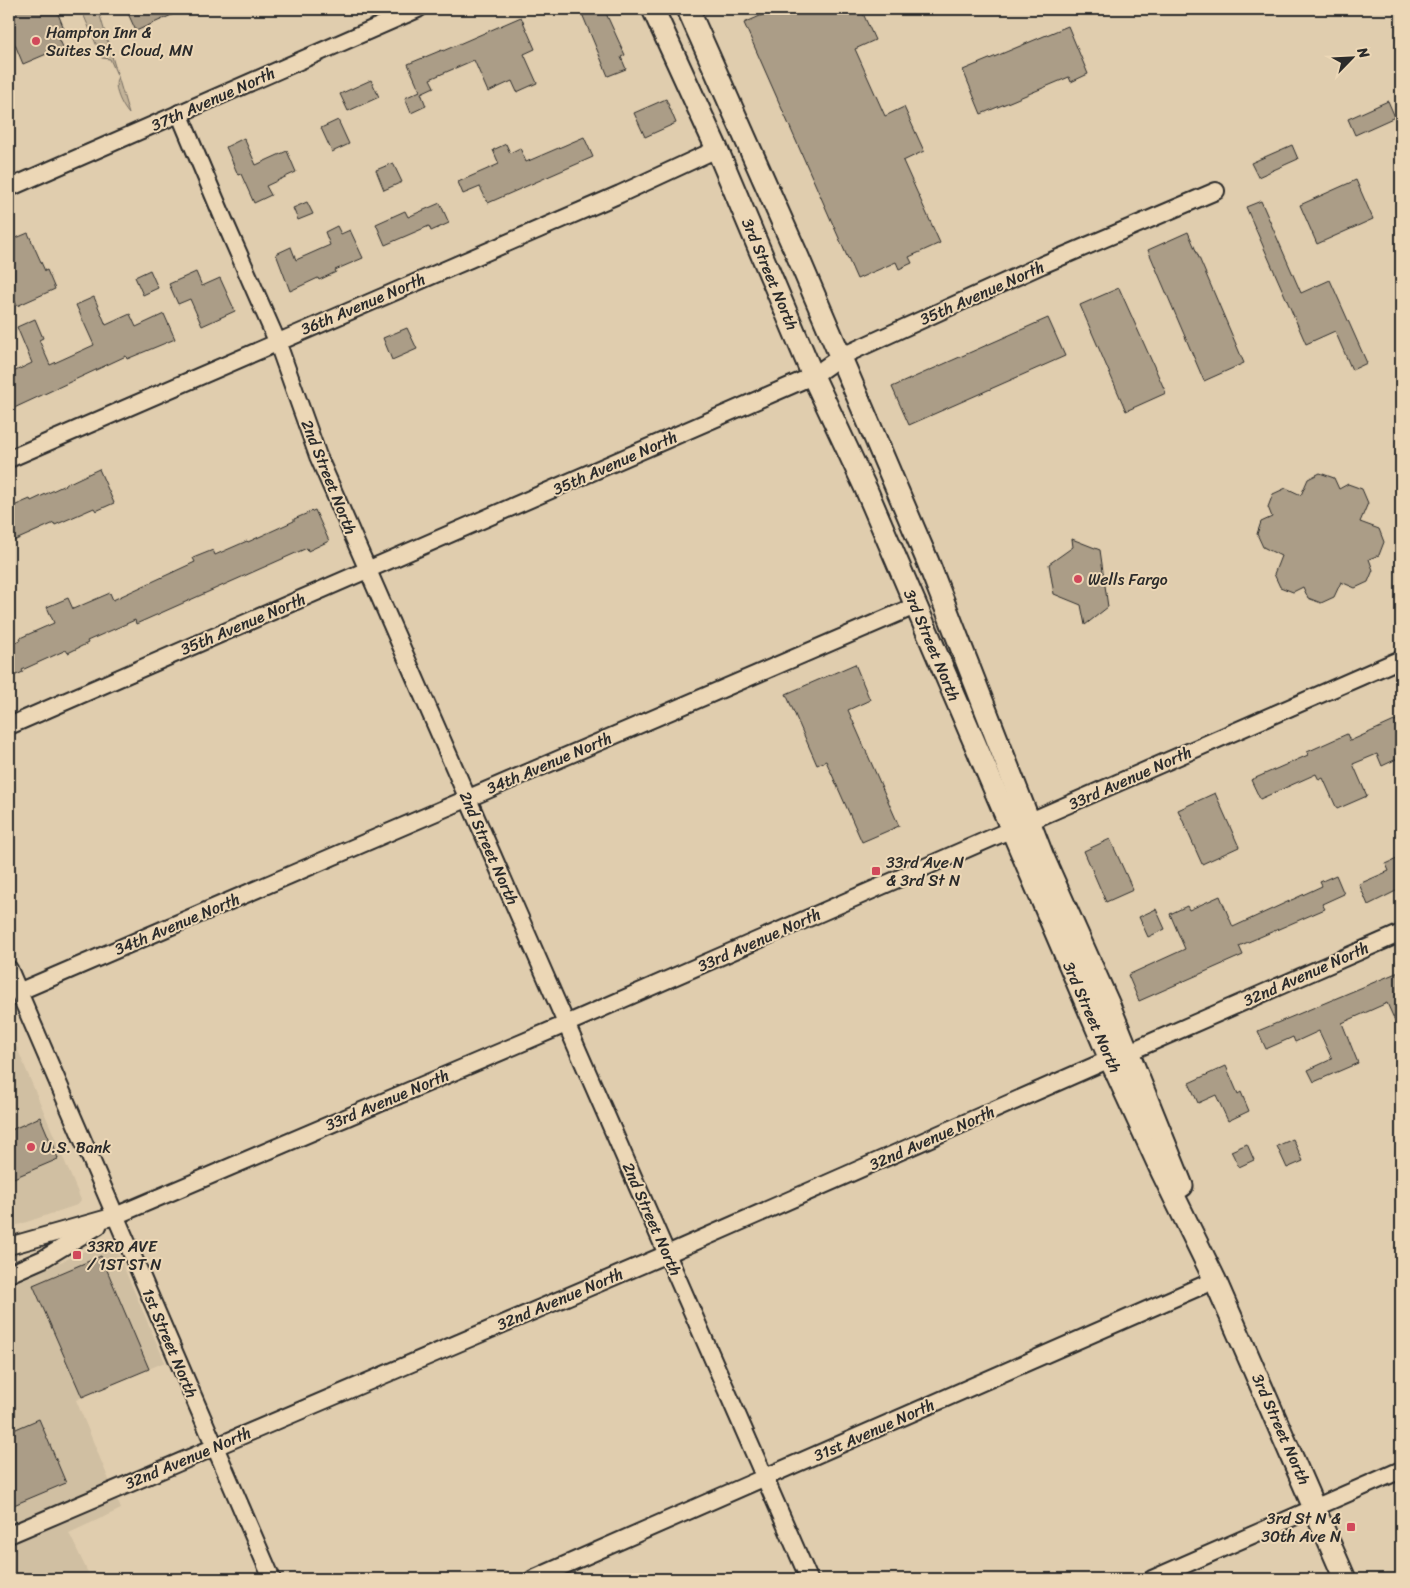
<svg xmlns="http://www.w3.org/2000/svg" width="1410" height="1588" font-family="Sriracha,sans-serif">
<style>
.built{fill:#d0bfa2}
.green{fill:#c2b298;stroke:#766e62}
.building{fill:#ab9d87;stroke:#2b2b2b}
.lines{fill:none;stroke-linecap:round;stroke-linejoin:round}
.minor-casing{stroke:#2b2b2b;stroke-width:20}
.major-casing{stroke:#2b2b2b;stroke-width:25}
.minor{stroke:#ecd7b6;stroke-width:16}
.major{stroke:#ecd7b6;stroke-width:21}
.poi-dot{fill:#d1495b;stroke:#ecd7b6;stroke-width:2}
.labels{text-anchor:middle;dominant-baseline:central;stroke-width:4;stroke-linejoin:round;paint-order:stroke}
.poi-label{font-size:16px;fill:#2b2b2b;stroke:#ecd7b6;text-anchor:start}
.street-label{font-size:16px;fill:#2b2b2b;stroke:#ecd7b6}
</style>
<rect width="100%" height="100%" fill="#e0cdae"/>
<filter id="ink" filterUnits="userSpaceOnUse"><feTurbulence type="fractalNoise" baseFrequency=".02" numOctaves="2"/><feDisplacementMap in="SourceGraphic" scale="10" xChannelSelector="R" yChannelSelector="G"/><feConvolveMatrix kernelMatrix="1 2 1 2 8 2 1 2 1" color-interpolation-filters="sRGB"/></filter>
<g filter="url(#ink)">
<g class="built">
<polygon points="9,1029 81,1200 77,1205 9,1228"/>
<polygon points="95,1246 104,1246 118,1254 165,1362 76,1400 121,1509 69,1533 91,1579 9,1579 9,1286"/>
</g>
<path class="green" d="M81,9H98L129,114C122,106 112,87 118,77L110,59L102,58Z"/>
<g class="building">
<polygon points="9,9 56,9 65,31 57,34 63,47 23,64 9,30"/>
<polygon points="126,9 185,9 136,31"/>
<polygon points="580,9 604,9 625,55 621,57 626,69 608,76"/>
<polygon points="776,9 861,9 875,40 855,49 885,116 904,107 924,151 903,161 940,243 909,257 912,263 899,269 896,262 857,279 744,23"/>
<polygon points="521,17 535,49 524,54 537,83 517,92 512,81 488,92 474,60 430,79 434,87 421,93 426,106 411,113 405,98 420,91 408,64 442,50 443,51"/>
<polygon points="1068,26 1088,74 1071,82 1069,77 981,114 963,70"/>
<polygon points="371,80 379,97 348,111 340,94"/>
<polygon points="666,99 676,123 645,137 634,113"/>
<polygon points="1388,101 1395,117 1355,135 1348,119"/>
<polygon points="338,120 349,144 332,152 321,128"/>
<polygon points="584,137 593,157 488,203 480,187 463,194 458,182 499,164 493,150 506,144 510,153 520,148 526,162"/>
<polygon points="244,138 256,165 287,151 296,172 266,186 271,195 254,203 241,174 238,175 226,147"/>
<polygon points="1292,145 1298,159 1258,177 1251,163"/>
<polygon points="393,163 402,182 384,190 376,170"/>
<polygon points="1356,180 1373,219 1317,244 1300,205"/>
<polygon points="1261,201 1301,293 1330,280 1367,363 1352,370 1335,331 1306,344 1246,207"/>
<polygon points="307,202 313,214 298,220 293,208"/>
<polygon points="440,203 449,223 431,231 429,226 385,245 376,224 405,211 408,217"/>
<polygon points="337,226 341,234 350,230 363,258 335,270 336,272 319,280 318,278 290,291 276,254 291,247 296,260 330,245 325,232"/>
<polygon points="1188,232 1244,363 1204,381 1148,250"/>
<polygon points="28,233 45,271 47,270 55,289 17,306 9,288 9,241"/>
<polygon points="150,270 158,288 143,295 135,277"/>
<polygon points="196,272 202,286 220,278 235,311 202,326 190,299 178,304 169,284"/>
<polygon points="1119,288 1166,393 1126,411 1080,305"/>
<polygon points="94,297 106,325 130,314 136,327 164,314 175,339 127,359 126,356 12,409 9,400 9,374 32,363 17,327 35,319 43,338 39,340 50,365 94,345 76,305"/>
<polygon points="1048,318 1065,356 909,425 892,387"/>
<polygon points="407,328 417,349 392,360 383,338"/>
<polygon points="99,469 114,503 96,511 94,508 55,525 54,523 9,543 9,508 30,499 31,501"/>
<polygon points="1320,473 1334,478 1339,489 1348,484 1362,489 1368,503 1360,522 1379,529 1384,542 1379,555 1369,559 1373,570 1368,582 1355,588 1341,582 1334,597 1321,603 1308,598 1303,587 1293,592 1280,587 1274,574 1281,556 1263,547 1257,534 1261,522 1272,517 1268,507 1273,494 1286,488 1301,495 1308,479"/>
<polygon points="315,510 329,541 308,551 307,548 136,624 135,620 87,641 88,643 68,653 66,650 22,670 23,672 9,678 9,639 11,644 21,640 20,638 54,623 47,607 68,598 73,609 110,593 113,600 195,562 193,558 213,550 215,555 247,541 248,542 294,521 294,519"/>
<polygon points="1072,539 1100,550 1108,607 1085,625 1081,605 1054,594 1049,564 1073,547"/>
<polygon points="855,664 870,700 848,710 899,826 862,842 826,761 817,765 786,694"/>
<polygon points="1401,718 1401,757 1382,766 1377,754 1353,764 1367,796 1337,809 1323,778 1319,780 1316,774 1260,799 1251,780 1308,755 1307,752 1347,734 1350,741"/>
<polygon points="1215,793 1239,847 1202,864 1178,810"/>
<polygon points="1110,839 1133,890 1106,902 1084,851"/>
<polygon points="1401,857 1401,898 1398,890 1368,905 1359,884 1389,871 1386,864"/>
<polygon points="1336,875 1344,894 1322,904 1325,909 1239,946 1243,955 1139,1001 1128,975 1185,949 1170,914 1187,906 1189,910 1220,896 1233,927 1322,886 1320,882"/>
<polygon points="1156,909 1165,929 1148,937 1139,917"/>
<polygon points="1401,971 1401,1034 1387,1003 1342,1023 1358,1063 1314,1082 1308,1070 1332,1059 1319,1031 1295,1042 1293,1037 1266,1049 1258,1031"/>
<polygon points="1226,1066 1238,1094 1241,1092 1249,1111 1228,1121 1216,1095 1198,1103 1189,1083"/>
<polygon points="40,1117 51,1143 53,1143 58,1159 9,1180 9,1131"/>
<polygon points="1293,1139 1303,1161 1287,1168 1277,1146"/>
<polygon points="1247,1144 1254,1160 1239,1167 1231,1151"/>
<polygon points="101,1256 149,1369 82,1397 33,1285"/>
<polygon points="39,1419 66,1483 9,1507 9,1432"/>
</g>
<g class="lines">
<defs>
<g id="minor">
<polyline points="179,113 227,227 277,341 318,456 809,1579"/>
<polyline points="9,188 418,9"/>
<polyline points="9,459 620,194 717,149"/>
<polyline points="9,726 801,381 813,376 840,357 864,346 1042,265 1216,191"/>
<polyline points="9,969 272,1579"/>
<polyline points="18,992 915,606"/>
<polyline points="1129,1052 1401,933"/>
<polyline points="9,1246 115,1216 566,1024 1401,659"/>
<polyline points="9,1274 43,1259 98,1226"/>
<polyline points="9,1535 667,1254 1110,1059"/>
<polyline points="533,1579 1215,1280"/>
<polyline points="1152,1579 1401,1470"/>
</g>
<g id="major">
<polyline points="653,9 717,149 813,376 866,489 1110,1059 1162,1172 1215,1280 1345,1579"/>
<polyline points="688,9 798,257 928,562 1043,857 1109,1005 1182,1186"/>
</g>
</defs>
<use href="#minor" class="minor-casing"/>
<use href="#major" class="major-casing"/>
<use href="#minor" class="minor"/>
<use href="#major" class="major"/>
</g>
</g>
<g class="poi-dot">
<circle cx="36" cy="41" r="5"/>
<circle cx="1078" cy="579" r="5"/>
<rect x="871" y="866" width="10" height="10" rx="2.5"/>
<circle cx="31" cy="1147" r="5"/>
<rect x="72" y="1250" width="10" height="10" rx="2.5"/>
<rect x="1346" y="1522" width="10" height="10" rx="2.5"/>
</g>
<g class="labels">
<g class="poi-label">
<text x="46" y="32">Hampton Inn &amp;<tspan x="46" dy="18">Suites St. Cloud, MN</tspan></text>
<text x="1088" y="579">Wells Fargo</text>
<text x="886" y="862">33rd Ave N<tspan x="886" dy="18">&amp; 3rd St N</tspan></text>
<text x="41" y="1147">U.S. Bank</text>
<text x="87" y="1246">33RD AVE<tspan x="87" dy="18">/ 1ST ST N</tspan></text>
<text x="1341" y="1518" text-anchor="end">3rd St N &amp;<tspan x="1341" dy="18">30th Ave N</tspan></text>
</g>
<g class="street-label">
<text transform="translate(213 99) rotate(-24)">37th Avenue North</text>
<text transform="translate(770 274) rotate(67)">3rd Street North</text>
<text transform="translate(982 293) rotate(-24)">35th Avenue North</text>
<text transform="translate(363 304) rotate(-23)">36th Avenue North</text>
<text transform="translate(615 463) rotate(-24)">35th Avenue North</text>
<text transform="translate(329 477) rotate(68)">2nd Street North</text>
<text transform="translate(243 624) rotate(-23)">35th Avenue North</text>
<text transform="translate(932 645) rotate(67)">3rd Street North</text>
<text transform="translate(549 763) rotate(-23)">34th Avenue North</text>
<text transform="translate(1130 778) rotate(-24)">33rd Avenue North</text>
<text transform="translate(489 848) rotate(66)">2nd Street North</text>
<text transform="translate(177 924) rotate(-23)">34th Avenue North</text>
<text transform="translate(759 940) rotate(-24)">33rd Avenue North</text>
<text transform="translate(1306 974) rotate(-24)">32nd Avenue North</text>
<text transform="translate(1092 1017) rotate(66)">3rd Street North</text>
<text transform="translate(387 1100) rotate(-23)">33rd Avenue North</text>
<text transform="translate(932 1138) rotate(-24)">32nd Avenue North</text>
<text transform="translate(652 1219) rotate(66)">2nd Street North</text>
<text transform="translate(560 1299) rotate(-23)">32nd Avenue North</text>
<text transform="translate(170 1343) rotate(67)">1st Street North</text>
<text transform="translate(1281 1429) rotate(66)">3rd Street North</text>
<text transform="translate(874 1430) rotate(-24)">31st Avenue North</text>
<text transform="translate(188 1458) rotate(-23)">32nd Avenue North</text>
</g>
</g>
<rect width="1410" height="1588" fill="none" stroke="#ecd7b6" stroke-width="30"/>
<rect x="15" y="15" width="1380" height="1558" fill="none" stroke="#2b2b2b" stroke-width="2" filter="url(#ink)"/>
<g transform="translate(1352 58) rotate(66)" stroke="#ecd7b6" stroke-width="4" paint-order="stroke">
<path d="M0-4L9 19L0 12L-9 19Z" fill="#2b2b2b"/>
<text y="-8" font-size="14" font-weight="bold" text-anchor="middle" fill="#2b2b2b">N</text>
</g>
</svg>
